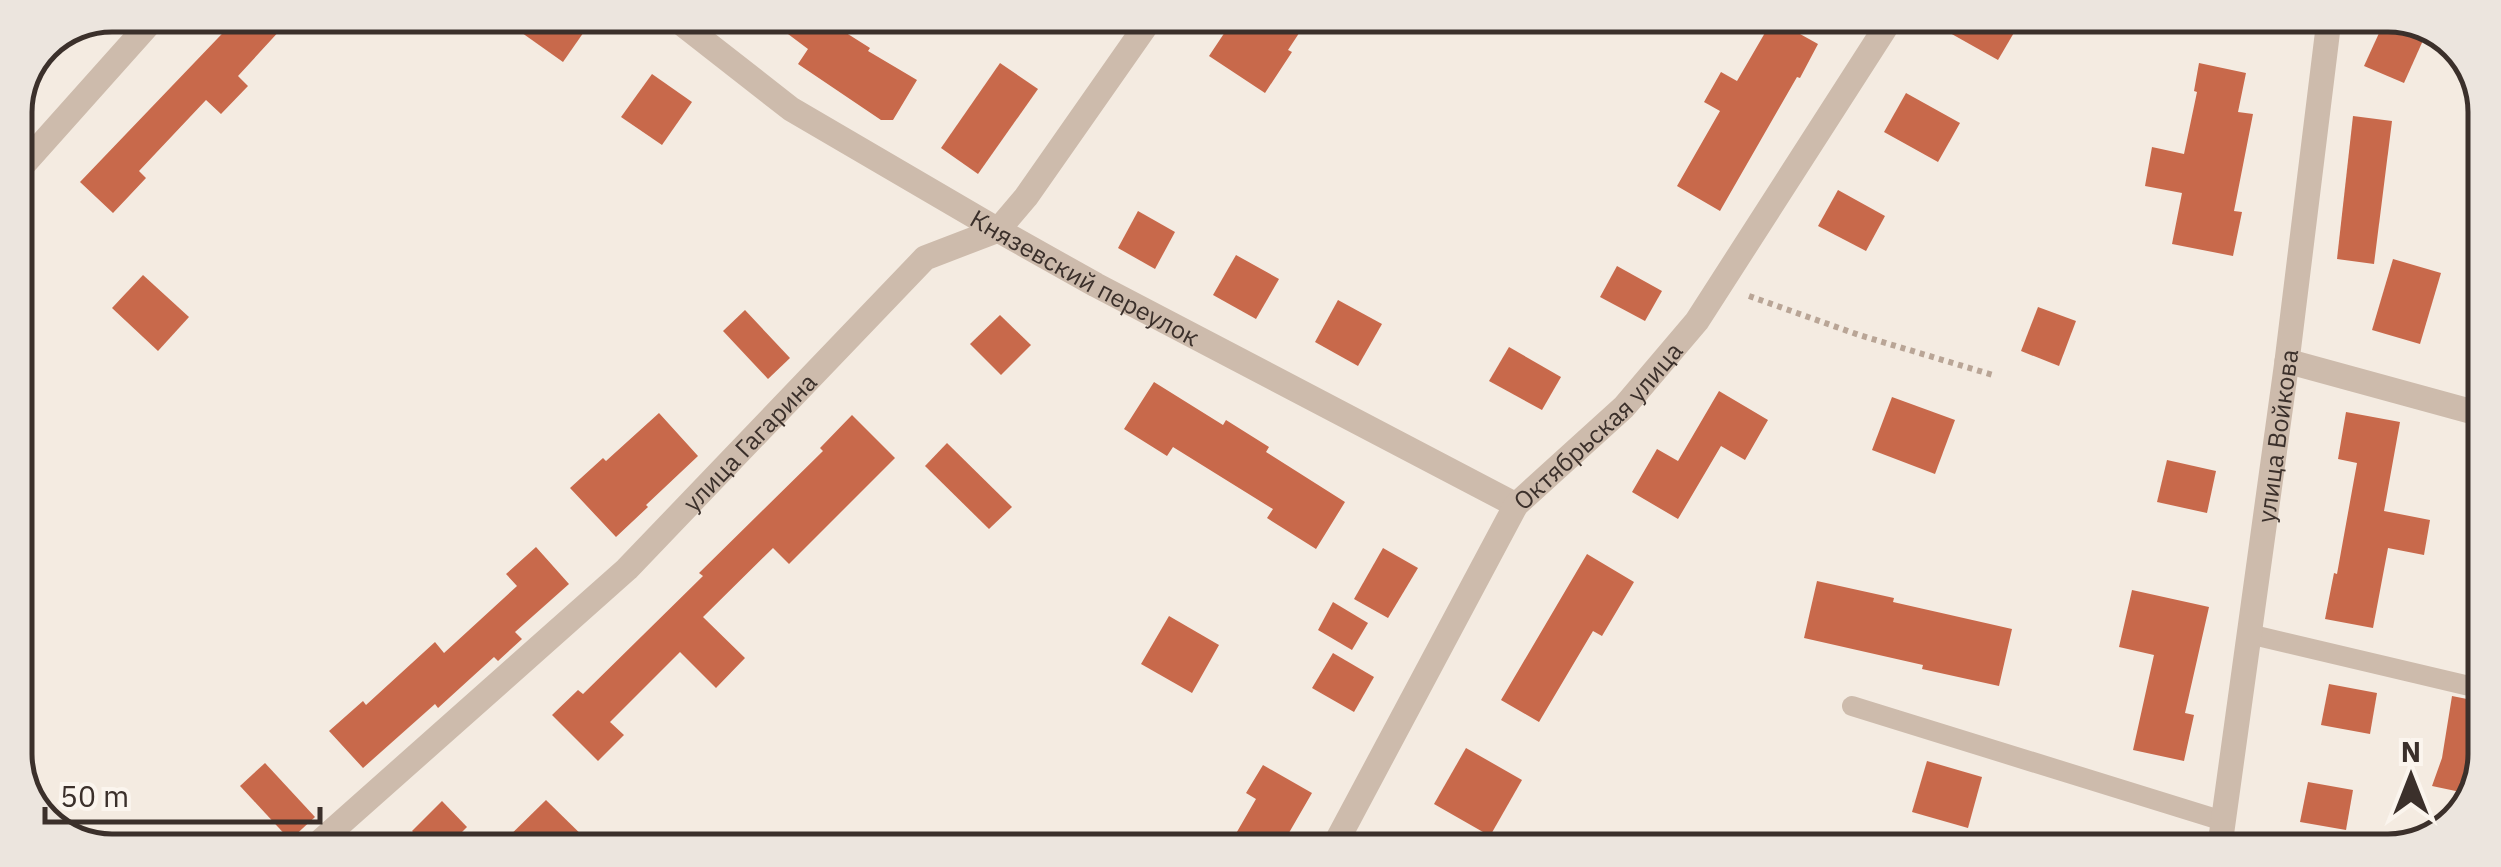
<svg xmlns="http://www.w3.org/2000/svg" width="2501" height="867" font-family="'IBM Plex Sans',sans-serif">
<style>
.building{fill:#c8694b}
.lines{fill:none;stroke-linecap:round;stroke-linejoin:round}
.path{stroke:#b9a596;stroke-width:6;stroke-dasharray:5 5;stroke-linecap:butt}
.service{stroke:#cdbbac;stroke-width:20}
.minor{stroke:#cdbbac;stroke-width:25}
.tertiary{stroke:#cdbbac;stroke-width:25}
.labels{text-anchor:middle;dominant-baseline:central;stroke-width:8;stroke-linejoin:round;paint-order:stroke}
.street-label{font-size:25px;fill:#3b302b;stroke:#fbf5ee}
.rim{fill:none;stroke:#3b302b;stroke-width:5}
</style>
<rect width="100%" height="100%" fill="#f4ebe1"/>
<g class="building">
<polygon points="240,15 294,15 238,76 248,86 221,114 206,100 139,171 146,178 113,213 80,182"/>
<polygon points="498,16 595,16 563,62"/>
<polygon points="764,16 821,17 870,48 868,51 917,80 893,120 881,120 798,64 808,49"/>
<polygon points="1235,17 1309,18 1288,50 1292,52 1265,93 1209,56"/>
<polygon points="1773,19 1818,44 1800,78 1797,77 1720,211 1677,186 1720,111 1704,102 1721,72 1737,81"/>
<polygon points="1925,19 2022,19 1998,60"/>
<polygon points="2385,20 2419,20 2429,27 2404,83 2364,66"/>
<polygon points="1000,63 1038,89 978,174 941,148"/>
<polygon points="2199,63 2246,73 2238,112 2253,114 2234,211 2242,212 2233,256 2172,244 2182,193 2145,186 2152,147 2184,154 2197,92 2194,91"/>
<polygon points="652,74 692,102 662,145 621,117"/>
<polygon points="1906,93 1960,123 1938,162 1884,132"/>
<polygon points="2353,116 2392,121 2374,264 2337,259"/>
<polygon points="1838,190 1885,216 1866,251 1818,226"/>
<polygon points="1138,211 1175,232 1155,269 1118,248"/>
<polygon points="1236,255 1279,279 1256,319 1213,295"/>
<polygon points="2393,259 2441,273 2420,344 2372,330"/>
<polygon points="1617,266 1662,291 1645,321 1600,297"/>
<polygon points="143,275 189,317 158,351 112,308"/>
<polygon points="1338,300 1382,324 1358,366 1315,342"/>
<polygon points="2038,307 2076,321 2059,366 2021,351"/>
<polygon points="745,310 790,358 768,379 723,331"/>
<polygon points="1000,315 1031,345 1001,375 970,344"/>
<polygon points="1509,347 1561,377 1542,410 1489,381"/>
<polygon points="1154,382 1223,425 1226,420 1269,447 1266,452 1345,502 1316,549 1267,518 1273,509 1173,447 1167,456 1124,429"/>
<polygon points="1719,391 1768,420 1745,460 1721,446 1678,519 1632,492 1657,449 1678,461"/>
<polygon points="1892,397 1955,420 1935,474 1872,450"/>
<polygon points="2346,412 2400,422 2384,511 2430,520 2424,555 2388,548 2373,628 2325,619 2334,573 2337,574 2357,463 2338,459"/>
<polygon points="659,413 698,456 646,505 648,507 616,537 570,488 603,458 606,461"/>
<polygon points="852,415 895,458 789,564 773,548 703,617 745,658 716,688 680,652 610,722 624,735 598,761 552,715 578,690 583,694 703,576 699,573 823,451 820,448"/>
<polygon points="947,443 1012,507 989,529 925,466"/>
<polygon points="2167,460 2216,471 2207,513 2157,502"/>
<polygon points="536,547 569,584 515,632 522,639 498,661 494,657 438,708 435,704 363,768 329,731 363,701 366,705 435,642 444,653 517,586 506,574"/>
<polygon points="1383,548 1418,568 1388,618 1354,599"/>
<polygon points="1587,554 1634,582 1602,636 1593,631 1539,722 1501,700"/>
<polygon points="1817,581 1894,598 1893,602 2012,629 1999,686 1922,669 1923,665 1804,638"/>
<polygon points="2132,590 2209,607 2185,713 2194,715 2184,761 2133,750 2154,655 2119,647"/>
<polygon points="1333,602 1368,623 1352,650 1318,630"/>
<polygon points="1169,616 1219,645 1192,693 1141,664"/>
<polygon points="1333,653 1374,677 1354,712 1312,688"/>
<polygon points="2329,684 2377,693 2370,734 2321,725"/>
<polygon points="2452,696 2482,702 2481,767 2470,794 2432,786 2442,758"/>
<polygon points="1466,748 1522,780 1490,836 1434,804"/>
<polygon points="1927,761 1982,777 1968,828 1912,812"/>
<polygon points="265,763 315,817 290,840 240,786"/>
<polygon points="1263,765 1312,793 1279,850 1227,849 1256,799 1246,793"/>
<polygon points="2308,782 2353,790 2346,830 2300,822"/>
<polygon points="546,800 595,848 497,848"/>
<polygon points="442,801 467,827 446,848 429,848 412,831"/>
</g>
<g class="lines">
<polyline class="path" points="1749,296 1859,335 1993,375"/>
<g class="service">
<polyline points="15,137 34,153"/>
<polyline points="2249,634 2482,689"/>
<polyline points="1852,706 2223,821"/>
</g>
<g class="minor">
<path id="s1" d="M672,16L791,109L998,230L1096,285L1516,505"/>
<polyline points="15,174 157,15"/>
<polyline points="2287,361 2484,415"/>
<path id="s2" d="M314,847L627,569L925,258L998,230L1026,197L1152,17"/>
<path id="s3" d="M1332,850L1516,505L1624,407L1697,321L1891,19"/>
</g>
<path class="tertiary" id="s4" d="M2219,852L2287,361L2329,20"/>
</g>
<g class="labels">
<g class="street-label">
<text stroke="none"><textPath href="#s1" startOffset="490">Князевский переулок</textPath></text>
<text stroke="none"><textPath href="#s3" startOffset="505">Октябрьская улица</textPath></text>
<text stroke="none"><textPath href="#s4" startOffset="420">улица Войкова</textPath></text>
<text stroke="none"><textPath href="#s2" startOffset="595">улица Гагарина</textPath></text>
</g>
</g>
<path d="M0 0H2501V867H0ZM112 32H2388A80 80 0 0 1 2468 112V754A80 80 0 0 1 2388 834H112A80 80 0 0 1 32 754V112A80 80 0 0 1 112 32Z" fill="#ece5de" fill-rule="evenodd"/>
<path class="rim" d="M112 32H2388A80 80 0 0 1 2468 112V754A80 80 0 0 1 2388 834H112A80 80 0 0 1 32 754V112A80 80 0 0 1 112 32Z"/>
<g transform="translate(2411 777)" stroke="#fbf5ee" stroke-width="8" paint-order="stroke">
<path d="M0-8L18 38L0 25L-18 38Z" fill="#3b302b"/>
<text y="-15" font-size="28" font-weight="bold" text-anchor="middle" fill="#3b302b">N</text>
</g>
<path d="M45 807v15h275v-15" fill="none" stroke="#3b302b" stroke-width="5"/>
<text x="60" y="807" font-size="30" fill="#3b302b" stroke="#fbf5ee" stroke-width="8" paint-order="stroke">50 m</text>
</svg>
